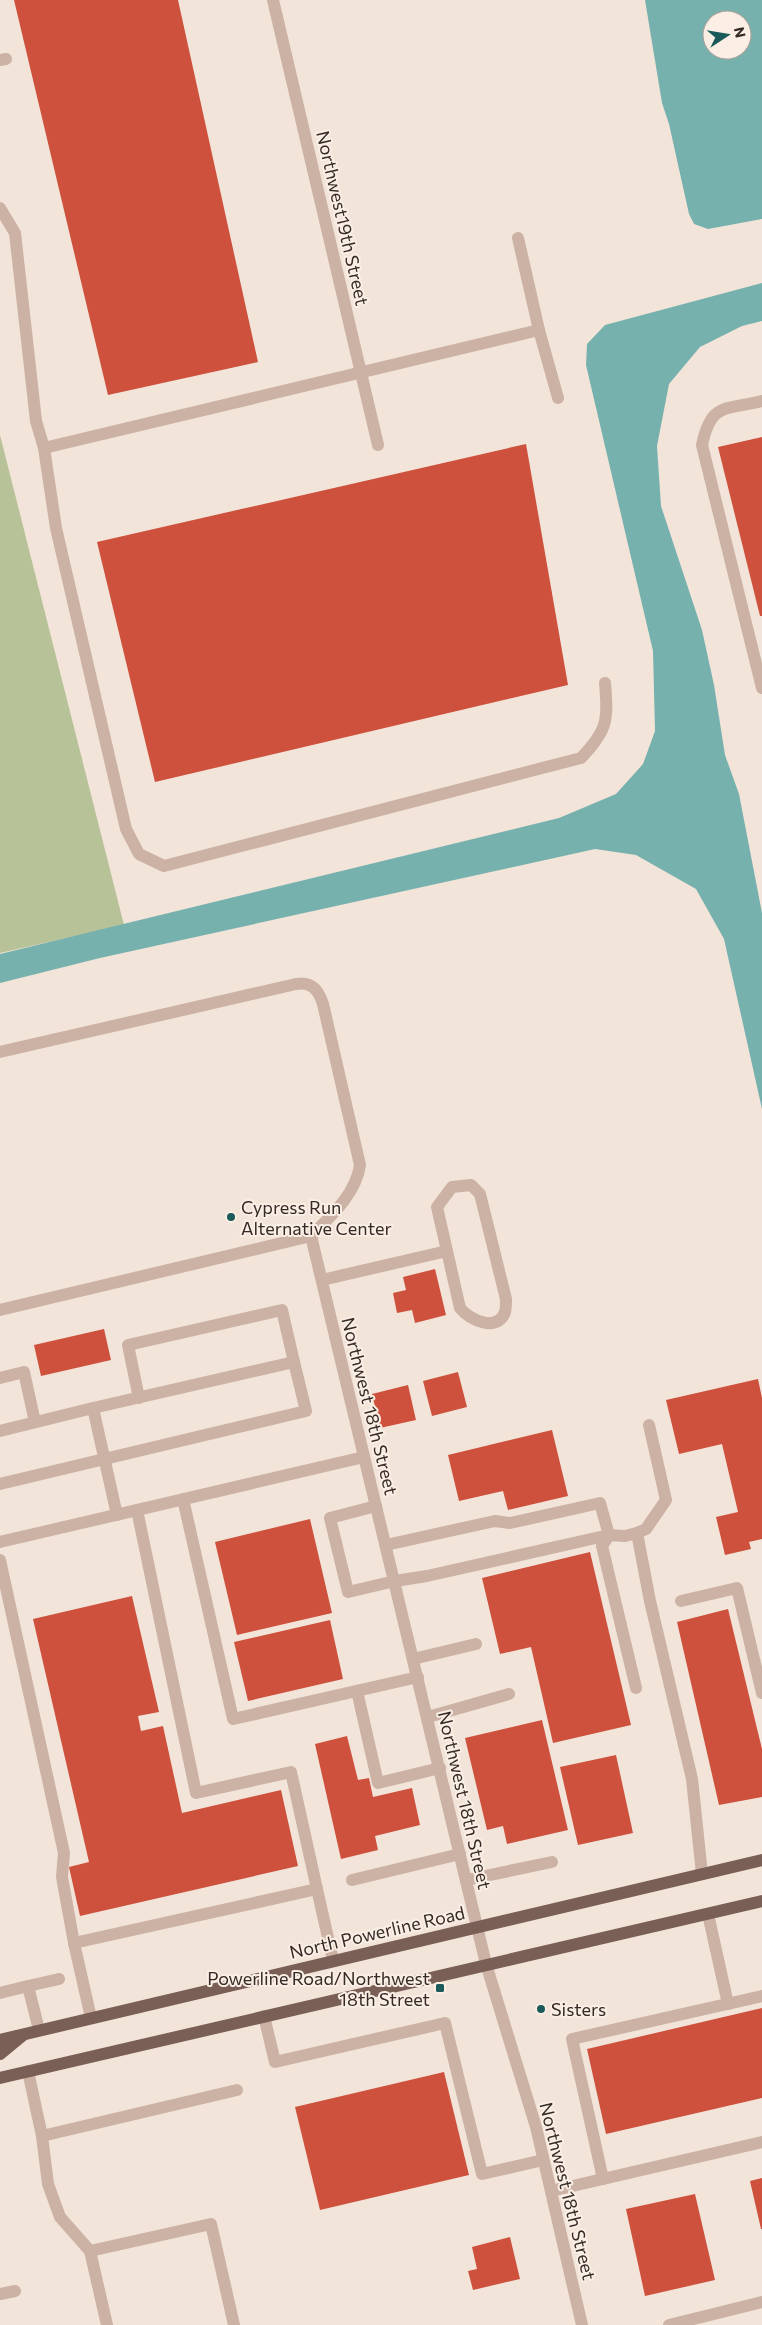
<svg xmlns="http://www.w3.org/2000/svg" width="762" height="2325" font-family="Commissioner,sans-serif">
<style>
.green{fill:#b8c298}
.water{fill:#76b1ae;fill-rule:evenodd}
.building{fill:#cd513d}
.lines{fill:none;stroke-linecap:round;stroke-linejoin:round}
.minor{stroke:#cbb2a4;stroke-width:12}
.major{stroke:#795f56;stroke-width:12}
.poi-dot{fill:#1a5a58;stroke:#faeee5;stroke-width:2}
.labels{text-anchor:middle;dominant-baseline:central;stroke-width:4;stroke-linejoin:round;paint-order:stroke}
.street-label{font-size:18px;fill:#362a26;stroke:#faeee5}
.poi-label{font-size:18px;fill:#362a26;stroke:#faeee5;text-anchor:start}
</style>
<rect width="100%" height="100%" fill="#f3e4d9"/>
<polygon class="green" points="0,435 124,925 0,953"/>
<g class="water">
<path d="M645,0H762V219L708,229L694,224L689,214L669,124L662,103ZM712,20H742V50H712Z"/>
<polygon points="762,283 762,321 742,326 700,347 669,384 657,446 661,506 702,630 714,685 725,755 739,794 762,913 762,1109 724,939 696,889 636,855 595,849 100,958 0,983 0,954 559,818 616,794 643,764 655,731 653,651 586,365 587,344 605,325"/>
</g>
<g class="building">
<polygon points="14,0 178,0 258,362 108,395"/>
<polygon points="762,437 762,616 760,616 718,447"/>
<polygon points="526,444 568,685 155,782 97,542"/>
<polygon points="435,1269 446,1315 415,1323 412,1310 397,1313 393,1293 406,1290 403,1277"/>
<polygon points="104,1329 111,1360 41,1376 34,1345"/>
<polygon points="458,1372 467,1407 432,1416 423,1381"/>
<polygon points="758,1379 762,1398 762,1539 749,1542 751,1549 725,1555 716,1517 738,1512 722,1444 679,1454 666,1400"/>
<polygon points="408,1385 416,1420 380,1428 372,1394"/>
<polygon points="552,1430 568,1496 508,1510 503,1491 459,1501 448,1455"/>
<polygon points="310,1519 332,1613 237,1635 215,1542"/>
<polygon points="590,1552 631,1725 553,1743 531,1647 500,1654 482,1578"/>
<polygon points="132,1596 159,1712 138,1716 141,1731 163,1726 182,1813 281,1790 298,1866 80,1916 69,1867 89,1862 33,1619"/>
<polygon points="728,1609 762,1749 762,1797 719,1805 677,1622"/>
<polygon points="330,1620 343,1679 248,1701 234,1642"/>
<polygon points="542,1720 568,1830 507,1844 503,1826 487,1830 465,1738"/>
<polygon points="347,1736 358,1780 369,1778 373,1797 412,1788 420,1825 375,1836 378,1850 341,1859 315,1744"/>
<polygon points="616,1755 633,1833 578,1845 560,1767"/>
<polygon points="762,2008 762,2098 606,2134 587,2049"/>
<polygon points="444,2072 469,2175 320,2210 295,2107"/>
<polygon points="762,2178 762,2229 761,2229 750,2181"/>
<polygon points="695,2194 715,2280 645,2296 626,2209"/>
<polygon points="510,2237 520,2279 473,2290 468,2271 477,2269 472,2247"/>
</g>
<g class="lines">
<g class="minor">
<polyline points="273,0 378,445"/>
<polyline points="0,60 6,59"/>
<path d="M0,208L15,233L36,421L44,448L56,528L126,829L139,854L164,866L581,758C608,730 608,720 605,683"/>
<polyline points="518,238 539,330 558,398"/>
<path d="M762,401C724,410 711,403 702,445L762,688"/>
<polyline points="44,448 539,330"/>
<path d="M0,1052L296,984C312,981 319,991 323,1004L360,1165C356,1194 331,1216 311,1236"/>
<path d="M322,1280L447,1251L460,1308C469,1320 498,1333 505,1312C506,1308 506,1303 506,1299L480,1194L471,1185L452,1187L437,1207L447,1251"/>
<polyline points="0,1310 311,1236 486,1964 536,2127 582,2325"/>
<polyline points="0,1378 24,1372 35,1422"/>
<polyline points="139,1398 128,1345 282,1310 294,1362"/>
<polyline points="649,1425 666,1500 646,1529 637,1533 650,1601 692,1779 702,1874"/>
<polyline points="0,1431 93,1408"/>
<polyline points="0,1484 306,1411 294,1362 93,1408 117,1515"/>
<polyline points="183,1499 233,1719 418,1677"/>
<polyline points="376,1506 330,1518 348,1592 395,1581 427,1576 609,1535 625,1536 637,1533"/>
<polyline points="137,1510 196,1793 291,1772 317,1889"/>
<polyline points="0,1542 364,1457"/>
<polyline points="386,1545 495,1521 510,1523 600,1503 609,1535 602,1546 636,1688"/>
<polyline points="0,1560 64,1853 62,1877 74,1943"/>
<polyline points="681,1601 737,1588 762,1693"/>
<polyline points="413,1659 476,1644"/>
<polyline points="357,1691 378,1783 440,1768"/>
<polyline points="428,1717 509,1694"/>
<polyline points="352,1880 460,1854"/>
<polyline points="466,1880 552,1862"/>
<polyline points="708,1914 728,2004"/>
<polyline points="0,1993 28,1986"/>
<polyline points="264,2016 275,2062 445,2023 482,2174 543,2160"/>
<polyline points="91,2018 74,1943 317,1889 333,1960"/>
<polyline points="39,2030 28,1986 59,1979"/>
<polyline points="28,2071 42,2136 237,2090"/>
<polyline points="42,2136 48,2184 60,2217 90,2251 107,2325"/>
<polyline points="603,2179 572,2039 762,1996"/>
<polyline points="551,2191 762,2142"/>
<polyline points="90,2251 211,2224 234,2325"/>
<polyline points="0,2294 15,2291"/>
<polyline points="669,2325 762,2302"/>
</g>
<g class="major">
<polyline points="0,2040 762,1860"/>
<polyline points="0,2054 23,2035"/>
<polyline points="0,2078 762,1901"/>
</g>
</g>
<g class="poi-dot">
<circle cx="231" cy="1217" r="5"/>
<rect x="435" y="1983" width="10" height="10" rx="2.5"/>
<circle cx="541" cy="2009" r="5"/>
</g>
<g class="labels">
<g class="street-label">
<text transform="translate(343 218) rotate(77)">Northwest19th Street</text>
<text transform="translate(370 1406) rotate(76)">Northwest 18th Street</text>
<text transform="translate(465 1800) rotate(77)">Northwest 18th Street</text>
<text transform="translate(377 1932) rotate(-13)">North Powerline Road</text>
<text transform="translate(568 2191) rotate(76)">Northwest 18th Street</text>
</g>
<g class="poi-label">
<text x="241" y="1207">Cypress Run<tspan x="241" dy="21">Alternative Center</tspan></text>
<text x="430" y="1978" text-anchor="end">Powerline Road/Northwest<tspan x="430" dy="21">18th Street</tspan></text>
<text x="551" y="2009">Sisters</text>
</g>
</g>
<g transform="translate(727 35) rotate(78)"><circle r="24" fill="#faeee5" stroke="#aca099"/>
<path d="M0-4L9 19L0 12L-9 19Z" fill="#1a5a58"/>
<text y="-8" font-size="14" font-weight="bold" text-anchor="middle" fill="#362a26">N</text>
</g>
</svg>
